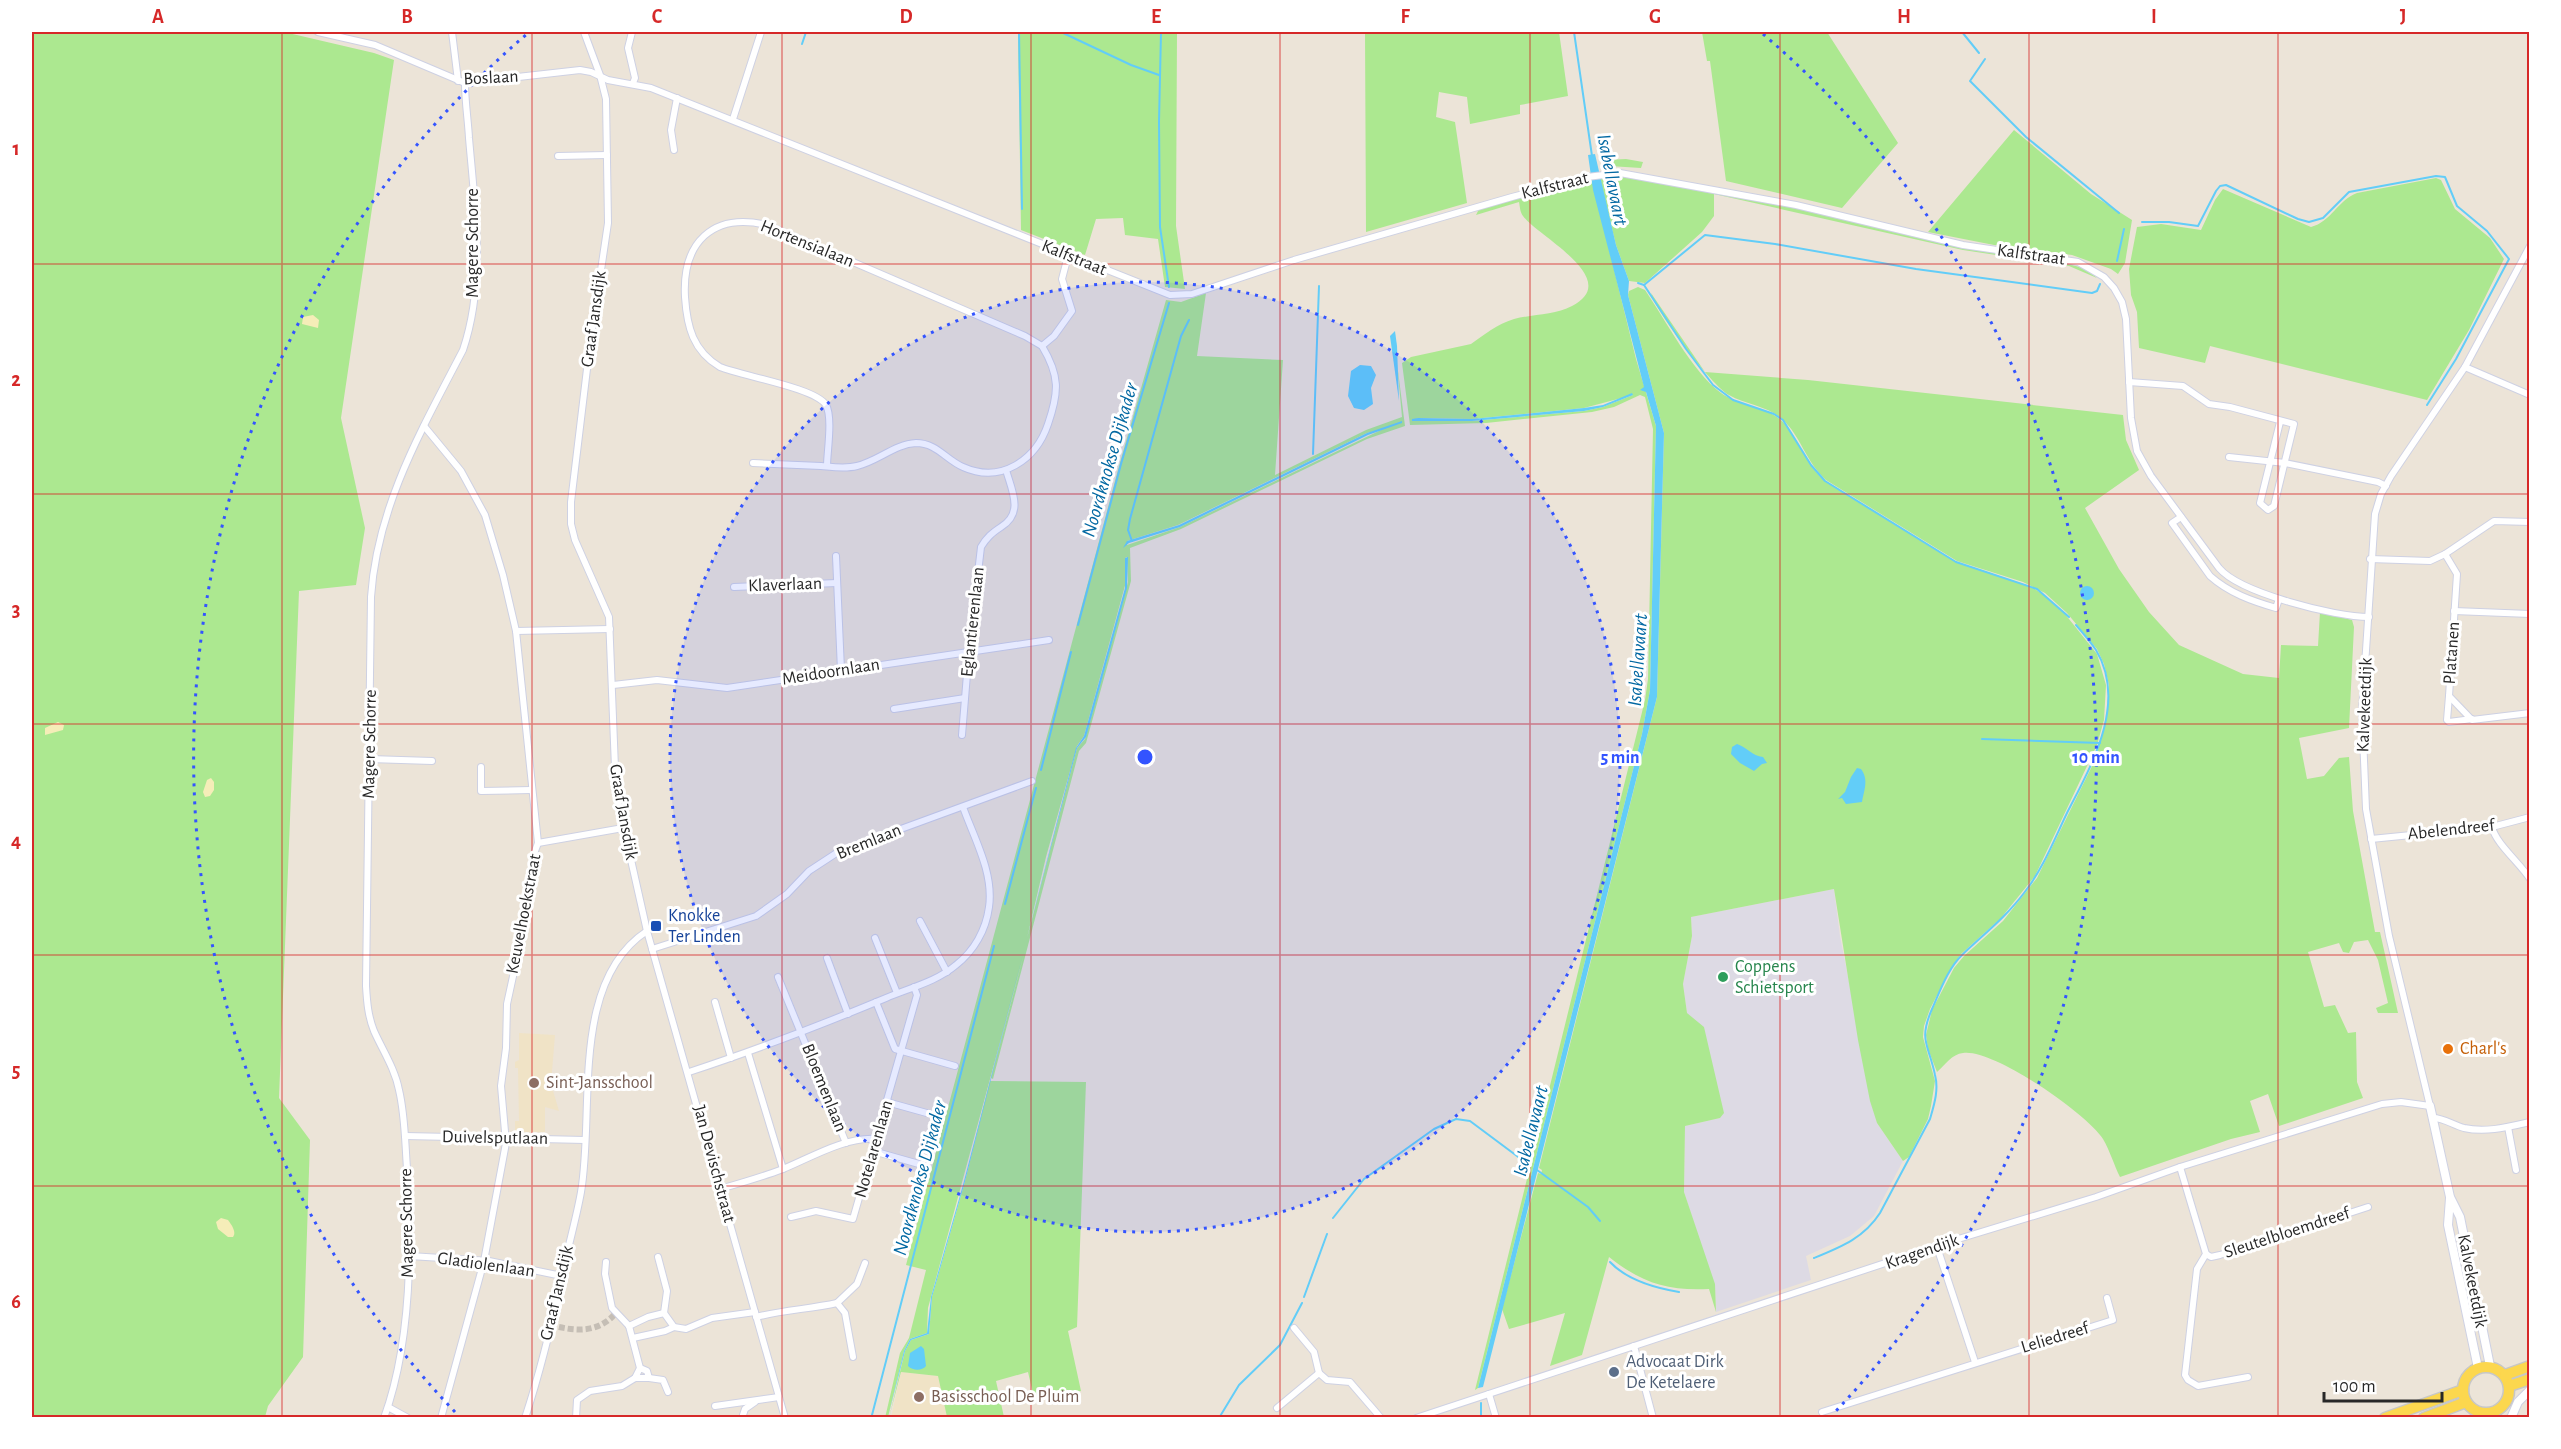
<svg xmlns="http://www.w3.org/2000/svg" width="2561" height="1449" font-family="'Alegreya Sans',sans-serif">
<style>
.industrial{fill:#dddae4}
.education{fill:#f0e3c6}
.green{fill:#ace890;fill-rule:evenodd}
.sand{fill:#f5edb8}
.water{fill:#62cdf8}
.lines{fill:none;stroke-linecap:round;stroke-linejoin:round}
.stream{stroke:#62cdf8;stroke-width:2}
.minor-tunnel{stroke:#c5beb5;stroke-width:6;stroke-dasharray:6 3;stroke-linecap:butt}
.minor-casing{stroke:#ced1e3;stroke-width:8}
.tertiary-casing{stroke:#ced1e3;stroke-width:10}
.primary-casing{stroke:#c7c7c7;stroke-width:13}
.minor{stroke:#fff;stroke-width:6}
.tertiary{stroke:#fff;stroke-width:8}
.primary{stroke:#fcd74e;stroke-width:10}
.grid{fill:none;stroke:#d62828;stroke-width:1.5;stroke-opacity:0.55}
.ring{fill:none;stroke:#3354ff;stroke-width:3;stroke-dasharray:3 6}
.transit-dot{fill:#1a4fb4;stroke:#fff;stroke-width:2}
.leisure-dot{fill:#2e9e5b;stroke:#fff;stroke-width:2}
.food-dot{fill:#e8710a;stroke:#fff;stroke-width:2}
.education-dot{fill:#8d6e63;stroke:#fff;stroke-width:2}
.service-dot{fill:#5c6f8a;stroke:#fff;stroke-width:2}
.labels{text-anchor:middle;dominant-baseline:central;stroke-width:6;stroke-linejoin:round;paint-order:stroke}
.street-label{font-size:18px;fill:#282828;stroke:#fff}
.transit-label{font-size:18px;fill:#164399;stroke:#fff;text-anchor:start}
.leisure-label{font-size:18px;fill:#27864d;stroke:#fff;text-anchor:start}
.food-label{font-size:18px;fill:#c56008;stroke:#fff;text-anchor:start}
.education-label{font-size:18px;fill:#785e54;stroke:#fff;text-anchor:start}
.service-label{font-size:18px;fill:#4e5e75;stroke:#fff;text-anchor:start}
.water-label{font-size:20px;font-style:italic;fill:#0268a2;stroke:#fff}
.centre{fill:#3354ff;stroke:#fff;stroke-width:3}
.ring-label{font-size:18px;text-anchor:middle;font-weight:bold;fill:#3354ff;stroke:#fff;stroke-width:6;stroke-linejoin:round;paint-order:stroke}
.neatline{fill:none;stroke:#d62828;stroke-width:2}
.grid-label{font-size:20px;text-anchor:middle;font-weight:bold;fill:#d62828}
</style>
<rect width="100%" height="100%" fill="#ece4d8"/>
<polygon class="industrial" points="1834,889 1840,936 1877,1123 1903,1161 1874,1216 1850,1236 1806,1256 1811,1280 1716,1312 1715,1288 1684,1192 1685,1126 1720,1118 1687,1013 1683,984 1692,936 1691,917"/>
<g class="education">
<polygon points="519,1033 555,1035 551,1084 559,1111 545,1107 545,1132 515,1132 515,1121 519,1121 518,1068 515,1068 515,1062 519,1060"/>
<polygon points="901,1372 938,1376 947,1417 891,1418"/>
</g>
<g class="green">
<polygon points="32,32 284,32 374,53 394,60 341,418 365,528 356,585 299,591 279,1098 310,1140 303,1357 268,1406 265,1417 32,1417"/>
<polygon points="1018,32 1177,32 1176,226 1185,289 1165,287 1158,239 1125,235 1123,218 1096,219 1085,255 1021,230"/>
<polygon points="1365,32 1559,32 1568,96 1520,105 1520,114 1470,124 1467,97 1439,92 1436,117 1455,122 1467,203 1366,232"/>
<polygon points="1702,32 1827,32 1898,143 1842,208 1726,181 1710,61 1707,61"/>
<polygon points="2014,130 2091,194 2132,220 2125,263 2118,274 2111,269 2072,255 1994,245 1928,232"/>
<polygon points="1626,159 1643,162 1641,168 1609,166 1605,160"/>
<polygon points="1615,176 1628,177 1794,208 1963,248 2069,264 2086,269 2097,278 2069,266 1963,250 1714,194 1714,216 1702,232 1645,283 1629,281 1616,245 1600,179"/>
<path d="M2436,178L2441,180L2455,209L2490,238L2504,259L2469,330L2427,400L2210,346L2205,363L2139,348L2137,312L2131,295L2129,269L2137,227L2161,224L2201,230L2215,200L2223,189L2311,227C2331,222 2338,200 2357,193Z"/>
<path d="M1588,180H1592L1636,359L1656,426L1650,690L1642,734L1478,1388L1475,1390L1645,700L1648,679L1653,429L1645,397L1640,395L1614,407L1592,412L1486,423L1410,425L1402,363L1411,357L1471,344C1484,335 1497,324 1514,319C1533,314 1555,315 1572,306C1624,279 1537,236 1523,216C1520,212 1520,207 1519,202L1476,215L1479,209ZM1633,395L1603,407L1584,411L1472,421H1413L1418,418L1472,419L1584,408Z"/>
<path d="M1638,287L1645,290C1665,319 1693,373 1721,393C1739,406 1767,406 1783,422C1800,440 1805,464 1825,481L1956,562L2030,586L2044,595L2065,614L2097,654L2106,685L2104,720L2097,745L2035,876L2001,918L1961,954L1951,968L1930,1009L1924,1026L1923,1037L1935,1081L1931,1106L1928,1119L1909,1157L1903,1161L1877,1123L1870,1101L1858,1040L1834,889L1691,917L1692,936L1683,984L1687,1013L1704,1027L1724,1113L1720,1118L1685,1126L1684,1192L1715,1284L1716,1312L1709,1289C1667,1291 1642,1283 1609,1257L1582,1355L1550,1366L1565,1313L1509,1329L1502,1309L1538,1173L1541,1174L1542,1170L1539,1168L1657,697L1664,433L1628,295L1629,291Z"/>
<path d="M1206,293L1197,356L1283,360L1275,475L1366,430L1402,417L1397,363L1405,426L1367,439L1181,529L1130,548L1131,581L1086,743L1079,751L993,1079L991,1078L1025,950L928,1308L927,1333L910,1339L904,1351L888,1417L885,1418L900,1353L909,1338L926,1270L906,1265L1119,466L1166,300L1181,302ZM1383,429L1180,527L1127,545V541L1178,525L1367,433ZM1127,557L1128,582L1085,739L1077,748L1027,938L1046,857L1077,746L1084,736L1126,582L1125,558Z"/>
<path d="M1651,293L1705,372L1808,380L2123,415L2126,440L2139,470L2085,508L2119,569L2149,612L2179,645L2243,674L2279,678L2281,645L2318,646L2320,612L2352,620L2354,627L2349,728L2299,738L2307,779L2324,776L2339,758L2349,757L2353,811L2375,932H2380L2398,1013H2378L2376,1008L2388,1003L2378,960L2368,940L2354,942L2349,953L2343,952L2339,943L2308,952L2324,1007L2335,1005L2348,1033L2356,1032L2357,1082L2363,1098L2279,1126L2268,1094L2250,1101L2260,1132L2231,1139L2120,1177C2114,1165 2110,1151 2103,1139C2087,1114 1993,1048 1963,1053C1952,1054 1945,1065 1937,1072L1928,1049L1926,1035L1932,1010L1954,968L1964,956L2003,921L2037,878L2095,760L2106,720L2109,685L2104,664L2097,649L2067,613L2045,593L2023,582L1957,561L1826,480C1806,462 1800,435 1783,420C1769,406 1746,405 1729,395C1712,386 1655,311 1651,293Z"/>
<polygon points="990,1081 1086,1082 1077,1327 1068,1331 1081,1391 1067,1394 1068,1398 1048,1403 1045,1394 1034,1398 1028,1372 996,1381 1004,1417 947,1417 938,1376 901,1372 889,1418 905,1351 911,1340 929,1334 932,1297 964,1185"/>
</g>
<g class="sand">
<polygon points="313,315 319,320 318,328 302,324 303,317"/>
<polygon points="58,722 64,725 63,730 45,735 45,728"/>
<polygon points="211,778 214,782 214,790 210,796 205,797 203,792 207,780"/>
<path d="M221,1218L228,1220C231,1224 237,1232 233,1237H228L218,1229L216,1222Z"/>
</g>
<g class="water">
<polygon points="1595,154 1616,245 1629,281 1628,295 1664,433 1657,697 1483,1387 1478,1388 1642,734 1650,690 1656,426 1646,392 1640,390 1644,387 1593,190 1588,155"/>
<polygon points="1395,331 1397,346 1399,401 1390,336"/>
<polygon points="1360,365 1371,366 1376,375 1371,388 1373,404 1364,410 1354,408 1348,396 1351,371"/>
<polygon points="1632,393 1633,395 1603,407 1584,411 1472,421 1412,421 1412,419 1418,418 1472,419 1584,408 1603,405"/>
<polygon points="1402,421 1402,423 1368,435 1180,527 1129,543 1123,548 1127,541 1179,525 1367,433"/>
<polygon points="1128,557 1127,588 1086,737 1077,748 1027,938 1076,748 1084,736 1125,588 1125,558"/>
<circle cx="2087" cy="593" r="7"/>
<path d="M1737,744C1747,747 1752,756 1763,757L1767,763L1762,764L1754,771L1740,763L1731,754L1732,747Z"/>
<path d="M1857,768L1861,769C1869,780 1864,790 1862,802L1846,804L1842,798L1838,799L1845,792L1851,777Z"/>
<polygon points="1024,950 964,1185 932,1297 929,1334 911,1340 905,1351 888,1417 904,1351 910,1339 927,1333 931,1297 963,1185"/>
<path d="M921,1346L924,1349L926,1366C922,1371 913,1371 908,1366L910,1353Z"/>
</g>
<g class="lines">
<g class="stream">
<polyline points="1019,32 1022,209"/>
<polyline points="1061,32 1131,65 1159,75"/>
<polyline points="1161,32 1159,122 1160,227 1169,287"/>
<polyline points="1574,32 1592,156"/>
<polyline points="1962,32 1979,53"/>
<polyline points="802,44 806,32"/>
<polyline points="1985,59 1970,81 2026,137 2119,213"/>
<polyline points="2142,222 2169,222 2198,226 2216,191 2220,186 2226,185 2298,219 2309,222 2323,218 2349,192 2436,176 2445,177 2457,206 2487,231 2509,259 2456,359 2427,405"/>
<polyline points="2117,261 2124,229"/>
<polyline points="1638,283 1644,285 1686,349 1713,385 1733,400 1774,414 1783,420 1811,465 1825,481 1956,562 2037,589 2069,617"/>
<polyline points="1644,285 1705,235 1775,244 1916,269 2092,293 2097,291 2100,284"/>
<polyline points="1313,454 1319,286"/>
<polyline points="1132,541 1128,530 1130,519 1181,336 1189,320"/>
<polyline points="1078,625 1121,464 1169,303"/>
<polyline points="1982,739 2100,743"/>
<polyline points="1041,770 1071,652"/>
<polyline points="1005,904 1036,788"/>
<polyline points="1537,1170 1588,1207 1600,1221"/>
<polyline points="1333,1218 1364,1179 1434,1129 1456,1119 1470,1121 1525,1162"/>
<path d="M1814,1258C1841,1247 1864,1238 1880,1213L1930,1119C1934,1105 1939,1090 1935,1075C1929,1045 1918,1041 1932,1009C1940,991 1948,968 1963,954C1984,934 2006,917 2024,893C2043,869 2054,840 2067,813C2091,766 2128,703 2096,650C2090,641 2083,633 2076,625"/>
<path d="M1610,1262C1627,1280 1655,1288 1679,1292"/>
<polyline points="1304,1297 1327,1234"/>
<polyline points="1481,1403 1481,1418"/>
<polyline points="872,1415 994,946"/>
<polyline points="1219,1418 1239,1385 1280,1345 1302,1303"/>
</g>
<path class="minor-tunnel" d="M550,1325C574,1331 597,1334 615,1314"/>
<defs>
<g id="minor">
<path d="M318,32L375,45L465,83L580,70L591,72L608,80L651,88L1170,295L1192,294L1294,260L1512,197L1587,177L1620,173L1796,205L1963,245L2078,262L2104,277L2114,288L2122,302L2126,319L2131,418L2137,451L2151,476L2219,568C2240,593 2335,617 2369,617"/>
<polyline points="452,32 458,81"/>
<polyline points="584,32 600,75 606,99 608,223 590,344 571,502 571,524 575,540 609,617 616,793 647,931 785,1418"/>
<polyline points="632,32 628,48 635,78 633,83"/>
<polyline points="733,119 761,32"/>
<polyline points="674,150 671,130 677,98"/>
<polyline points="558,156 607,155"/>
<polyline points="2465,367 2530,395"/>
<polyline points="2129,382 2183,386 2209,404 2230,407 2294,424 2274,506 2268,510 2260,503 2280,422"/>
<polyline points="424,426 461,471 485,515 503,575 516,631 538,843 535,851 531,893 507,1004 506,1048 501,1086 506,1143 484,1261 441,1418"/>
<polyline points="2229,457 2285,463 2378,482 2386,486"/>
<path d="M753,463C775,464 798,465 821,466C833,467 845,469 857,466C878,461 895,444 916,443C937,443 946,460 963,467C1001,484 1036,460 1048,424C1059,392 1060,376 1042,346L1054,336L1072,311L1062,279L1068,256"/>
<path d="M827,466C827,452 833,418 826,405C816,388 742,376 720,367C693,351 687,327 685,297C682,243 712,212 767,225L1025,336L1042,346"/>
<path d="M2181,517L2172,523L2210,576C2229,593 2252,601 2276,608L2279,599"/>
<polyline points="2445,554 2457,574 2449,696 2472,720 2530,713"/>
<polyline points="836,556 841,670"/>
<polyline points="2370,559 2430,561 2445,554 2494,521 2530,522"/>
<polyline points="734,587 837,583"/>
<polyline points="2454,611 2530,614"/>
<polyline points="516,631 610,629"/>
<polyline points="613,685 657,680 727,688 1049,640"/>
<polyline points="2449,696 2447,720 2449,722 2472,719"/>
<polyline points="894,709 965,698"/>
<path d="M962,735L969,650L981,547C987,537 992,533 1001,527C1024,513 1012,491 1006,470"/>
<polyline points="370,759 432,761"/>
<polyline points="481,767 481,791 531,790"/>
<path d="M2492,827C2496,844 2520,863 2530,879"/>
<polyline points="2371,839 2492,827 2530,817"/>
<polyline points="538,843 623,828"/>
<polyline points="920,921 947,972"/>
<polyline points="875,938 897,993"/>
<polyline points="652,949 756,916 787,894 809,871 838,852 1032,781"/>
<polyline points="827,958 848,1014"/>
<polyline points="778,977 846,1143"/>
<polyline points="715,1002 731,1058"/>
<polyline points="876,1002 895,1049 955,1066"/>
<polyline points="748,1053 783,1169"/>
<path d="M689,1072C756,1050 821,1025 886,998C909,988 936,982 956,965C974,951 986,930 989,907C994,873 974,838 963,807"/>
<polyline points="887,1102 941,1117"/>
<path d="M2433,1118C2444,1118 2453,1125 2464,1128C2486,1133 2508,1127 2530,1122"/>
<polyline points="2508,1127 2516,1170"/>
<polyline points="405,1136 585,1140"/>
<polyline points="873,1151 926,1166"/>
<polyline points="2180,1167 2206,1254 2197,1269 2185,1375 2188,1380 2198,1386 2248,1377"/>
<path d="M720,1189C741,1183 762,1177 783,1169C812,1157 845,1137 876,1139"/>
<polyline points="791,1217 816,1211 853,1219 917,995 914,987"/>
<polyline points="1937,1247 1975,1362"/>
<polyline points="2206,1254 2211,1257 2220,1255 2368,1207"/>
<polyline points="410,1256 489,1261 562,1276"/>
<polyline points="658,1257 667,1291 664,1313"/>
<polyline points="606,1262 605,1274 612,1308 629,1326"/>
<polyline points="837,1303 857,1284 865,1263"/>
<polyline points="664,1313 674,1327 686,1329 712,1318 755,1312"/>
<path d="M756,1317C783,1310 810,1309 837,1303L845,1313L853,1357"/>
<polyline points="629,1326 640,1368"/>
<polyline points="629,1326 648,1317 664,1313"/>
<polyline points="1294,1328 1314,1352 1319,1373"/>
<polyline points="633,1338 665,1331 674,1327"/>
<polyline points="1634,1346 1653,1418"/>
<polyline points="635,1378 640,1368 647,1371 649,1378"/>
<polyline points="1489,1394 1496,1418"/>
<polyline points="715,1406 779,1397"/>
<polyline points="388,1407 408,1418"/>
<polyline points="1277,1408 1319,1373 1327,1380 1350,1382 1381,1418"/>
<polyline points="1822,1412 2113,1320 2107,1298"/>
<path d="M384,1418C411,1344 412,1245 407,1168C405,1142 405,1115 399,1090C395,1069 383,1051 374,1031C368,1016 367,1002 366,986L371,597C377,506 422,429 463,350C486,282 475,209 469,138C468,120 465,101 465,83"/>
<path d="M525,1418C542,1367 554,1315 565,1263C570,1239 577,1215 581,1192C595,1112 569,982 647,931"/>
<polyline points="576,1418 577,1400 590,1391 622,1386 635,1378 649,1378 663,1380 668,1392"/>
<polyline points="742,1418 745,1409 755,1402"/>
<polyline points="1416,1418 1955,1240 2096,1197 2180,1167 2382,1104 2401,1102 2430,1106 2389,936 2366,809 2362,711 2375,514 2381,494 2391,476 2465,367 2530,246"/>
</g>
<g id="tertiary">
<polyline points="2430,1106 2450,1197 2460,1217 2490,1366"/>
<polyline points="2450,1198 2448,1225 2478,1368"/>
<polyline points="2487,1413 2488,1418"/>
<polyline points="2511,1418 2518,1402 2530,1390"/>
</g>
<g id="primary">
<circle cx="2486" cy="1390" r="23"/>
<polyline points="2505,1375 2530,1366"/>
<polyline points="2509,1386 2530,1379"/>
<polyline points="2385,1418 2463,1390"/>
<polyline points="2424,1418 2466,1402"/>
</g>
</defs>
<use href="#minor" class="minor-casing"/>
<use href="#tertiary" class="tertiary-casing"/>
<use href="#primary" class="primary-casing"/>
<use href="#minor" class="minor"/>
<use href="#tertiary" class="tertiary"/>
<use href="#primary" class="primary"/>
</g>
<path class="grid" d="M282,32V1418M532,32V1418M782,32V1418M1031,32V1418M1280,32V1418M1530,32V1418M1780,32V1418M2029,32V1418M2278,32V1418M32,264H2530M32,494H2530M32,724H2530M32,955H2530M32,1186H2530"/>
<circle cx="1145" cy="757" r="475" fill="#3354ff" fill-opacity=".12"/>
<g class="ring">
<circle cx="1145" cy="757" r="475"/>
<path d="M455 1412A951 951 0 0 1 527 34M1763 34A951 951 0 0 1 1835 1412"/>
</g>
<rect class="transit-dot" x="650" y="920" width="12" height="12" rx="3"/>
<circle class="leisure-dot" cx="1723" cy="977" r="6"/>
<circle class="food-dot" cx="2448" cy="1049" r="6"/>
<g class="education-dot">
<circle cx="534" cy="1083" r="6"/>
<circle cx="919" cy="1397" r="6"/>
</g>
<circle class="service-dot" cx="1614" cy="1372" r="6"/>
<g class="labels">
<g class="street-label">
<text transform="translate(491 78) rotate(-3)">Boslaan</text>
<text transform="translate(1555 186) rotate(-14)">Kalfstraat</text>
<text transform="translate(473 243) rotate(-90)">Magere Schorre</text>
<text transform="translate(807 244) rotate(22)">Hortensialaan</text>
<text transform="translate(2031 255) rotate(8)">Kalfstraat</text>
<text transform="translate(1074 258) rotate(22)">Kalfstraat</text>
<text transform="translate(594 319) rotate(-82)">Graaf Jansdijk</text>
<text transform="translate(785 585) rotate(-2)">Klaverlaan</text>
<text transform="translate(973 622) rotate(-84)">Eglantierenlaan</text>
<text transform="translate(2452 653) rotate(-86)">Platanen</text>
<text transform="translate(831 672) rotate(-9)">Meidoornlaan</text>
<text transform="translate(2365 705) rotate(-88)">Kalvekeetdijk</text>
<text transform="translate(370 744) rotate(-89)">Magere Schorre</text>
<text transform="translate(623 812) rotate(80)">Graaf Jansdijk</text>
<text transform="translate(2451 830) rotate(-6)">Abelendreef</text>
<text transform="translate(869 842) rotate(-22)">Bremlaan</text>
<text transform="translate(524 914) rotate(-79)">Keuvelhoekstraat</text>
<text transform="translate(824 1088) rotate(68)">Bloemenlaan</text>
<text transform="translate(495 1138) rotate(1)">Duivelsputlaan</text>
<text transform="translate(874 1149) rotate(-74)">Notelarenlaan</text>
<text transform="translate(714 1164) rotate(75)">Jan Devischstraat</text>
<text transform="translate(407 1223) rotate(-91)">Magere Schorre</text>
<text transform="translate(2287 1233) rotate(-18)">Sleutelbloemdreef</text>
<text transform="translate(1922 1252) rotate(-19)">Kragendijk</text>
<text transform="translate(486 1265) rotate(8)">Gladiolenlaan</text>
<text transform="translate(2472 1281) rotate(79)">Kalvekeetdijk</text>
<text transform="translate(557 1293) rotate(-77)">Graaf Jansdijk</text>
<text transform="translate(2055 1338) rotate(-17)">Leliedreef</text>
</g>
<g class="transit-label">
<text x="668" y="916">Knokke<tspan x="668" dy="21">Ter Linden</tspan></text>
</g>
<g class="leisure-label">
<text x="1735" y="967">Coppens<tspan x="1735" dy="21">Schietsport</tspan></text>
</g>
<g class="food-label">
<text x="2460" y="1049">Charl's</text>
</g>
<g class="education-label">
<text x="546" y="1083">Sint-Jansschool</text>
<text x="931" y="1397">Basisschool De Pluim</text>
</g>
<g class="service-label">
<text x="1626" y="1362">Advocaat Dirk<tspan x="1626" dy="21">De Ketelaere</tspan></text>
</g>
<g class="water-label">
<text transform="translate(1612 180) rotate(79)">Isabellavaart</text>
<text transform="translate(1110 460) rotate(-74)">Noordknokse Dijkader</text>
<text transform="translate(1638 660) rotate(-86)">Isabellavaart</text>
<text transform="translate(1531 1131) rotate(-76)">Isabellavaart</text>
<text transform="translate(920 1178) rotate(-75)">Noordknokse Dijkader</text>
</g>
</g>
<circle cx="1145" cy="757" r="9" class="centre"/>
<g class="ring-label">
<text x="1620" y="763">5 min</text>
<text x="2096" y="763">10 min</text>
</g>
<rect width="2561" height="1449" fill="none" stroke="#ffffff" stroke-width="66"/>
<path d="M2324 1392v9h118v-9" fill="none" stroke="#282828" stroke-width="3"/>
<text x="2333" y="1392" font-size="18" fill="#282828" stroke="#ffffff" stroke-width="4.5" paint-order="stroke">100 m</text>
<rect x="33" y="33" width="2495" height="1383" class="neatline"/>
<g class="grid-label">
<text x="158" y="23">A</text>
<text x="407" y="23">B</text>
<text x="657" y="23">C</text>
<text x="906" y="23">D</text>
<text x="1156" y="23">E</text>
<text x="1405" y="23">F</text>
<text x="1655" y="23">G</text>
<text x="1904" y="23">H</text>
<text x="2154" y="23">I</text>
<text x="2403" y="23">J</text>
<text x="16" y="155">1</text>
<text x="16" y="386">2</text>
<text x="16" y="616">3</text>
<text x="16" y="847">4</text>
<text x="16" y="1077">5</text>
<text x="16" y="1308">6</text>
</g>
</svg>
